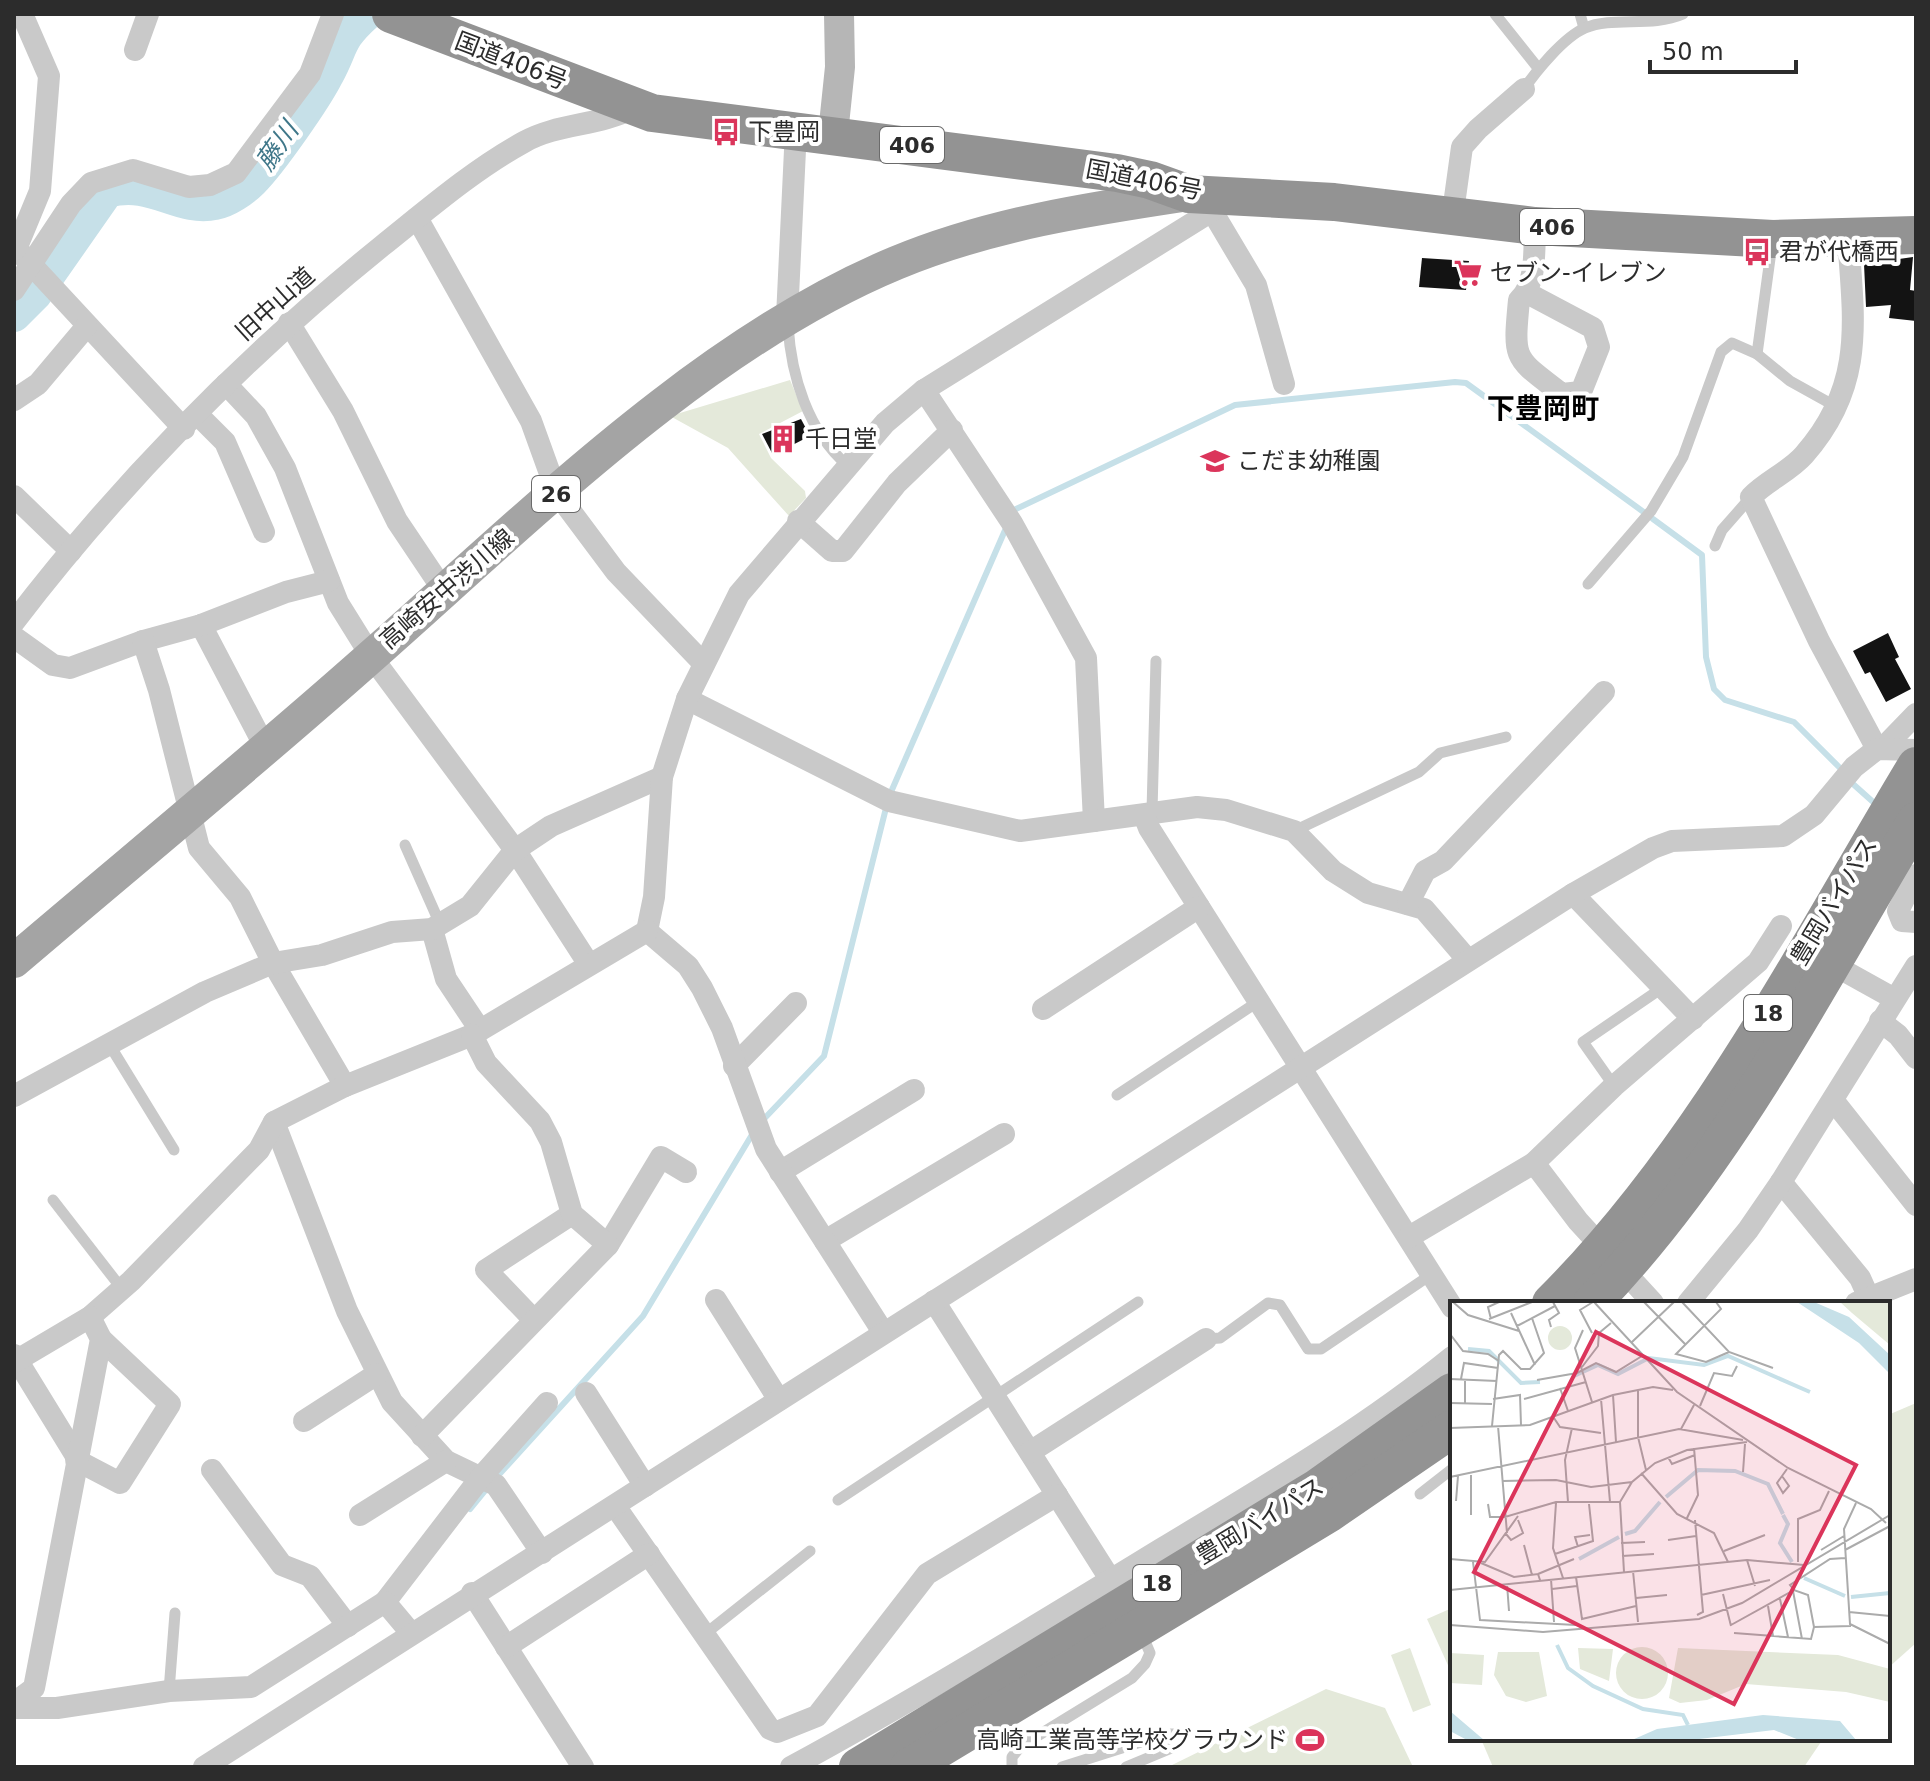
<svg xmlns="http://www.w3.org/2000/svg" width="1930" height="1781" font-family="'DejaVu Sans','Noto Sans JP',sans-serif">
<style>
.green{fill:#e4e9da}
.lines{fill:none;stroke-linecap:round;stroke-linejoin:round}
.stream{stroke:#c6e0e8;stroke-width:6}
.river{stroke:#c6e0e8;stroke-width:34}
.building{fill:#131313}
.lane{stroke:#c9c9c9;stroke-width:11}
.street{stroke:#c9c9c9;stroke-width:22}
.secondary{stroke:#b6b6b6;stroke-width:30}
.primary{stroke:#a4a4a4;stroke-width:34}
.highway{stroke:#939393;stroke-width:38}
.labels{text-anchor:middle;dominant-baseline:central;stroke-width:8;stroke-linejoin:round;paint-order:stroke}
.shield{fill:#fff;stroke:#6b6b6b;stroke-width:2}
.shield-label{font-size:22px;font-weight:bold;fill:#2c2c2c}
.street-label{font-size:24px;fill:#2c2c2c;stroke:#fff}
.poi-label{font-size:24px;fill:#2c2c2c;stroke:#fff;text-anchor:start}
.water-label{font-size:26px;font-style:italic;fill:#3f7789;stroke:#fff}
.quarter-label{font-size:28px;font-weight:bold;fill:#000;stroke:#fff}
.inset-river{fill:none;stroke:#c6e0e8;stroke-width:4}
.inset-road{fill:none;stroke:#ababab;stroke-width:2}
.view{fill:#db355b;fill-opacity:0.15;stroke:#db355b;stroke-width:4}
.inset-edge{fill:none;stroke:#2c2c2c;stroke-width:4}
</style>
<rect width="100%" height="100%" fill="#fff"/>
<g class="green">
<polygon points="790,380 803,411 759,434 771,458 805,491 806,498 789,516 728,448 670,416"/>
<polygon points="1916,1403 1916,1643 1888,1668 1888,1415"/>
<polygon points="1452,1608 1452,1674 1427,1619"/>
<polygon points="1410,1648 1431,1705 1413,1712 1391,1655"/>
<polygon points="1326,1689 1385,1708 1413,1767 1168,1767"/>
<polygon points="1481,1739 1823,1739 1804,1767 1493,1767"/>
</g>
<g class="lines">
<g class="stream">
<polyline points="1012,514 1014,510 1235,405 1455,382 1466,383 1645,513"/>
<polyline points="1653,519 1702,555 1706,657 1714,689 1725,700 1794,722 1840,768"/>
<polyline points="1853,784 1872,801"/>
<polyline points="891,792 1006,528"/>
<polyline points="762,1121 824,1056 886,808"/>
<polyline points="495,1479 643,1316 753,1133"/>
<polyline points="470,1509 488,1487"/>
</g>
<path class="river" d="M14,315L35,294L107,191C152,178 179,211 215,203C227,201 243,190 252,181C270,163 315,99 327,75C343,46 337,40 366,14"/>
</g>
<g class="building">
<polygon points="1913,257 1910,290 1916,291 1916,321 1889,318 1891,305 1866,307 1864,264"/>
<polygon points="1422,258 1469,261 1466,290 1419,287"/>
<polygon points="801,419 810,436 773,455 762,434"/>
<polygon points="1888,633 1899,657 1895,659 1911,689 1886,702 1870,672 1865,674 1853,651"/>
</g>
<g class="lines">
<g class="lane">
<polyline points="1495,14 1538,68"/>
<polyline points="1580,14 1584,28"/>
<path d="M1524,89C1536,71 1564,37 1585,28C1614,16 1651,28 1683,14"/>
<path d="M788,325C791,376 808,431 847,465"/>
<polyline points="1757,354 1772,244"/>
<polyline points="1715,546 1722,530 1751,497"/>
<polyline points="1588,584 1651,511 1683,457 1721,352 1732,343 1757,354 1790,381 1835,406"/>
<polyline points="1152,811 1156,661"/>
<polyline points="1294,831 1419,772 1440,753 1506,737"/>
<polyline points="405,845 440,924"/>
<polyline points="109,1044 174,1150"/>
<polyline points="1614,1086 1583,1042 1662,988"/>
<polyline points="1117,1095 1259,1001"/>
<polyline points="53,1200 122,1289"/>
<polyline points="1206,1339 1220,1338 1268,1303 1280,1305 1308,1349 1321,1349 1432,1274"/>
<polyline points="1420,1494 1452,1469"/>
<polyline points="838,1500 1138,1302"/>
<polyline points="705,1634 810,1551"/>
<polyline points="169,1691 175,1613"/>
<polyline points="1012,1767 1012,1757 1021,1746 1132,1678 1145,1664 1150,1653 1141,1632"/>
<polyline points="1062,1767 1166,1734 1177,1734 1182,1738 1174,1747 1126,1767"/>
</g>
<g class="street">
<polyline points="135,50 148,14"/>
<polyline points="1212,211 1256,285 1284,384"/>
<polyline points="417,218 531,421 557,493 616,572 704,664"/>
<polyline points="1452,219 1462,147 1478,129 1524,89"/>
<path d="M1848,238C1854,322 1865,386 1804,455C1789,472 1766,481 1751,497L1819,641L1877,749"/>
<polyline points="14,246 184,429"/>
<polyline points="16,249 40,191 49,76 22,14"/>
<polyline points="14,290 71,204 91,183 133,170 189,187 210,185 236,173 310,74 333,14"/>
<path d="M1527,293L1593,328L1599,347L1581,392L1562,394C1514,357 1513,362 1519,300C1537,284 1534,249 1535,226"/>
<polyline points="787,317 796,129"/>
<polyline points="289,323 343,411 397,521 444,591"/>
<polyline points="226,384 256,416 285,468 338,603 371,656 515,850 588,963"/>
<polyline points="924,390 1012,523 1086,658 1094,821"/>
<polyline points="14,400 38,384 86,327"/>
<polyline points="197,414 225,442 264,532"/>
<polyline points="14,496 71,551"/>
<polyline points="798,521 832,551 843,551 897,483 952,430"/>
<path d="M14,622C121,482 246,356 382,246C427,210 473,170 524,142C558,123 599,126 633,108"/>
<polyline points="201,625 265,747"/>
<polyline points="14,637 53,665 70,668 143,641 201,625 286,592 329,581"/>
<polyline points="143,641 159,690 199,848 240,897 273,963 345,1086"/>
<polyline points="687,699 889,801 1020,831 1197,807 1226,810 1294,831 1333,871 1368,893 1424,909 1467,959"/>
<polyline points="1884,747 1916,714"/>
<polyline points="1144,815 1149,828 1452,1307"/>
<polyline points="1916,875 1898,911 1902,921 1916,922"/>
<polyline points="1573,894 1693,1019"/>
<polyline points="1408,904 1425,871 1443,861 1604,692"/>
<polyline points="432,929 446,979 480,1030"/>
<polyline points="1830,963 1893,998"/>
<polyline points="1043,1009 1199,907"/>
<polyline points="1880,1021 1898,1035 1916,1058"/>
<polyline points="734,1066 796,1003"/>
<polyline points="14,1096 205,992 273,963 322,955 392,932 432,929 470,906 515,850 551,826 662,777"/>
<polyline points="1833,1100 1916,1205"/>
<polyline points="274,1122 347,1311 392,1402 446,1461 496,1485 542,1553"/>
<polyline points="1534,1163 1578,1221 1653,1303"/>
<polyline points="780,1172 914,1090"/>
<polyline points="1781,1182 1860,1278 1869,1298"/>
<polyline points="1409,1237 1534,1163 1614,1086 1758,962 1781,926"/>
<polyline points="825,1241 1004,1134"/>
<polyline points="608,1245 661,1157 686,1172"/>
<polyline points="716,1300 779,1400"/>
<polyline points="934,1301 1117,1590"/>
<polyline points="1688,1303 1748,1230 1781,1182 1916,966"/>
<polyline points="1856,1303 1916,1279"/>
<polyline points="534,1320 486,1270 572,1214"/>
<polyline points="883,1332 766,1149 722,1028 702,988 688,966 647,931 654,897 662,777 687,699 739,594 885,423 924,390 1212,211 1214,194"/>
<polyline points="14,1355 76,1456"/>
<polyline points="14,1362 90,1317 131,1281 259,1150 274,1122 345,1086 472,1035 647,931"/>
<polyline points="586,1393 645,1486"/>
<polyline points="304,1421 377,1374"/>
<polyline points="422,1436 608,1245 572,1214 551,1142 540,1121 486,1063 472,1035"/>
<polyline points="1030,1452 1206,1339"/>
<polyline points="76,1460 120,1483 170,1404 101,1339"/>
<polyline points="212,1470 282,1565 310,1576 348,1626"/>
<polyline points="615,1506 770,1729 777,1732 817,1716 927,1574 1057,1495"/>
<polyline points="360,1515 446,1461"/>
<polyline points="472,1593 583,1767"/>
<polyline points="385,1602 481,1477 547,1403"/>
<polyline points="506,1647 649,1554"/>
<polyline points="14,1703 34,1688 101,1339 90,1317"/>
<polyline points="14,1708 57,1708 169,1691 251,1687 385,1602 411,1633"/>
<polyline points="204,1767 1573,894 1653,848 1672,841 1783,836 1814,815 1854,767 1877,749 1916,750"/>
<path d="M791,1767C918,1698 1040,1623 1163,1548C1262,1488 1362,1430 1452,1357"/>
</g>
<polyline class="secondary" points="833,134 840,67 839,14"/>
<path class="primary" d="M14,961C135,858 257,758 375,653C529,517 705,342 896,263C990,224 1089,209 1189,194"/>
<g class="highway">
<polyline points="391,14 652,113 1117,173 1150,180 1189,194 1334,202 1535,226 1773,239 1916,235"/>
<path d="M1551,1303C1704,1150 1805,950 1916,766"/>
<path d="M1592,1303C1726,1165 1817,985 1916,821"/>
<polyline points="858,1767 1317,1488 1452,1392"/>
<polyline points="909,1767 1328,1514 1452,1429"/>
</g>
</g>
<defs>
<symbol id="bus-bare" viewBox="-9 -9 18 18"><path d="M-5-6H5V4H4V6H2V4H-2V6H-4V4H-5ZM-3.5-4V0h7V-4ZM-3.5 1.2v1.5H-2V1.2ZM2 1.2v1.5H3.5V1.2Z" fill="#db355b" stroke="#fff" stroke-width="2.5" paint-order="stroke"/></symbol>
<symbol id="supermarket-bare" viewBox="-9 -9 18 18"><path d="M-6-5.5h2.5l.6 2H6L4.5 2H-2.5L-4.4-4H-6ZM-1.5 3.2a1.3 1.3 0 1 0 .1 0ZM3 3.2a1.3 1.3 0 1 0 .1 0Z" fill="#db355b" stroke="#fff" stroke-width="2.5" paint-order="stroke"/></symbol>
<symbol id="building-bare" viewBox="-9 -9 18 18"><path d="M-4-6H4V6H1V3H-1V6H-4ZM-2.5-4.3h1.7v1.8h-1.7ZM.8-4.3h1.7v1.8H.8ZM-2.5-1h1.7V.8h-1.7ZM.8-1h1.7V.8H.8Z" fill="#db355b" stroke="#fff" stroke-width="2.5" paint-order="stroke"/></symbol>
<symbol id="school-bare" viewBox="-9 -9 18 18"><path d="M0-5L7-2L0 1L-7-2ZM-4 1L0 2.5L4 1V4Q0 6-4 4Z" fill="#db355b" stroke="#fff" stroke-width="2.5" paint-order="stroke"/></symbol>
<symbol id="stadium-bare" viewBox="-9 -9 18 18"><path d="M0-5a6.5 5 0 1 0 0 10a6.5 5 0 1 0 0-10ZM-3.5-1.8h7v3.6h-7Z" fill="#db355b" stroke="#fff" stroke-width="2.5" paint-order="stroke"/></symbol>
</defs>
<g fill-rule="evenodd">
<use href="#bus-bare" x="706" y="112" width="40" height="40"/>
<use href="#bus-bare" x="1737" y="232" width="40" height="40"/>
<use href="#supermarket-bare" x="1448" y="253" width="40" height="40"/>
<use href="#building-bare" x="763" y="419" width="40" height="40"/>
<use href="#school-bare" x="1195" y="441" width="40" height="40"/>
<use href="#stadium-bare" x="1290" y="1720" width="40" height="40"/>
</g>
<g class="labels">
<g class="shield">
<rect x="880" y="127" width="64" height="36" rx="6"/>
<rect x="1520" y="209" width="64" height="36" rx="6"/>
<rect x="532" y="476" width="48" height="36" rx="6"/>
<rect x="1744" y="995" width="48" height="36" rx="6"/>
<rect x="1133" y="1565" width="48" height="36" rx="6"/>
</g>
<g class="shield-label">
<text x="912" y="145">406</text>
<text x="1552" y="227">406</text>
<text x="556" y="494">26</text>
<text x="1768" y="1013">18</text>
<text x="1157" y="1583">18</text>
</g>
<g class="street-label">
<text transform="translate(511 61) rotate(21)">国道406号</text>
<text transform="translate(1144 180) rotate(11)">国道406号</text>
<text transform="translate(275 304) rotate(-42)">旧中山道</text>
<text transform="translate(447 589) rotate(-41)">高崎安中渋川線</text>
<text transform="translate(1834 901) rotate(-59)">豊岡バイパス</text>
<text transform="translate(1260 1521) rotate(-31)">豊岡バイパス</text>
</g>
<g class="poi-label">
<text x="748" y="132">下豊岡</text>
<text x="1779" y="252">君が代橋西</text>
<text x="1490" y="273">セブン-イレブン</text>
<text x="805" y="439">千日堂</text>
<text x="1237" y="461">こだま幼稚園</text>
<text x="1288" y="1740" text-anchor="end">高崎工業高等学校グラウンド</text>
</g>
<g class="water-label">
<text transform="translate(277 146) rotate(-55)">藤川</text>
</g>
<g class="quarter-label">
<text x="1543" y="408">下豊岡町</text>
</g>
</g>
<g transform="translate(1450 1301)">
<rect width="440" height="440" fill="#fff"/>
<path d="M390,1H440V44L402,12ZM98 37a12 12 0 1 1 24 0a12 12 0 1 1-24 0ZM166 372a26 26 0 1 1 52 0a26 26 0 1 1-52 0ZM128,347L163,348L159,380L130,368ZM228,347L388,354L440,368V401L396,391L296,383L257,399L230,402L219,397ZM48,351H89L97,395L76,401L56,395L44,374ZM0,352L34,354L32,384L0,382Z" fill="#e4e9da"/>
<path d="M347,1H364L399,16L440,54V73L409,42ZM0,410L34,439H17L0,430ZM313,414L390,420L406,439H349L324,429L241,439H182L207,428Z" fill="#c6e0e8"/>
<path class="inset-river" d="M18,48L39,50L71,82L90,81M124,75L148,64L168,73L199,57L254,64L278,55L360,91M216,196L248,169L285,170L318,183L333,213M333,214L338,223L330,242L342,261M175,233L185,230L210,201M129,258L169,236M354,277L395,295M401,296L440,292M107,344L118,367L143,385L193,408L233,414L238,424"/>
<path class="inset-road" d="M3,1L18,14L69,30M144,1L227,91L338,167L421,208L436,222M194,1L235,43M232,1L279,51L323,67M266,1L271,8L226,53L256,61L279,51M61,12L85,64M39,18L82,1M41,18L38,6L49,1M67,25L105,5M101,26L99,19L109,12L103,1M133,29L125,47L142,101M142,32L130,9L143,1M0,33L13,50L38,53L49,60M182,41L224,1M132,66L148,45L149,32L161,22M0,78L47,80M11,78L14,62L48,67M87,79L127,72L146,62L166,71L192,55M110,87L118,110M188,89V136L196,169M163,94L166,141M43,98L70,94L71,124M74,98L136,81M151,98L160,201M0,102L42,103M15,103V78M250,105L264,72L282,75L287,65M104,117L110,126L151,132M42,125L49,54L53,50L71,68H80L94,52L82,17M48,125L57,232M0,127L80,124L163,94L203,86L223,89M231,128L244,104M218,156L222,163L245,154M293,171L295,143M191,172L227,213L264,232L278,261M21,174V214M332,175L339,185L333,192L327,182L337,168M0,176L229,128L293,139M53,180L106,179L141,186L182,181M6,200L8,175M118,201L115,159L122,127M106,202L103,247L113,277M406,202L394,228L400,323L440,343M38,203L40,216H55L106,201H170M237,217L248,194L244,147M245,219L253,311L247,314M56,233L61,239L73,232L68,219M218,239L246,235M171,242L195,241M74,244L82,274M128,246L125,236L140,234M371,249L394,235M395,249L440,225M274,250L315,234M105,253L143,240L139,203M172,255L204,253M0,258L35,261L68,215M297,259L305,285M23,261L30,319L126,324M348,261V218L370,209L379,190M31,262L64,276L88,273L90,279M183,270L188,321M174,271L170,201L182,181L205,162L237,149L297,141M88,273L124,258M126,276L132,318L186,305M101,278L104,321M57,283L59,310M102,288L127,285M0,289L297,259L354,264M344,289L340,284L380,258L395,257M343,290L352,338M273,293L281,325M251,294L320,279M186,297L217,294M330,298L338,336M318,305L323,335M399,311L440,315M0,324L93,331L249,318L292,302L440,214M281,324L344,289L358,294L364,326L361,338L284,332M364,326L401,325"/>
<path class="view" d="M146,31L406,164L284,403L24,271Z"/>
<rect width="440" height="440" class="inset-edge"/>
</g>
<rect width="1930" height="1781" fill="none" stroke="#2c2c2c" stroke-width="32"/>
<path d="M1650 60v12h146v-12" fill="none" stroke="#2c2c2c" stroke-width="4"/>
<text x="1662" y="60" font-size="24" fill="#2c2c2c" stroke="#ffffff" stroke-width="6" paint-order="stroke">50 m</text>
</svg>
